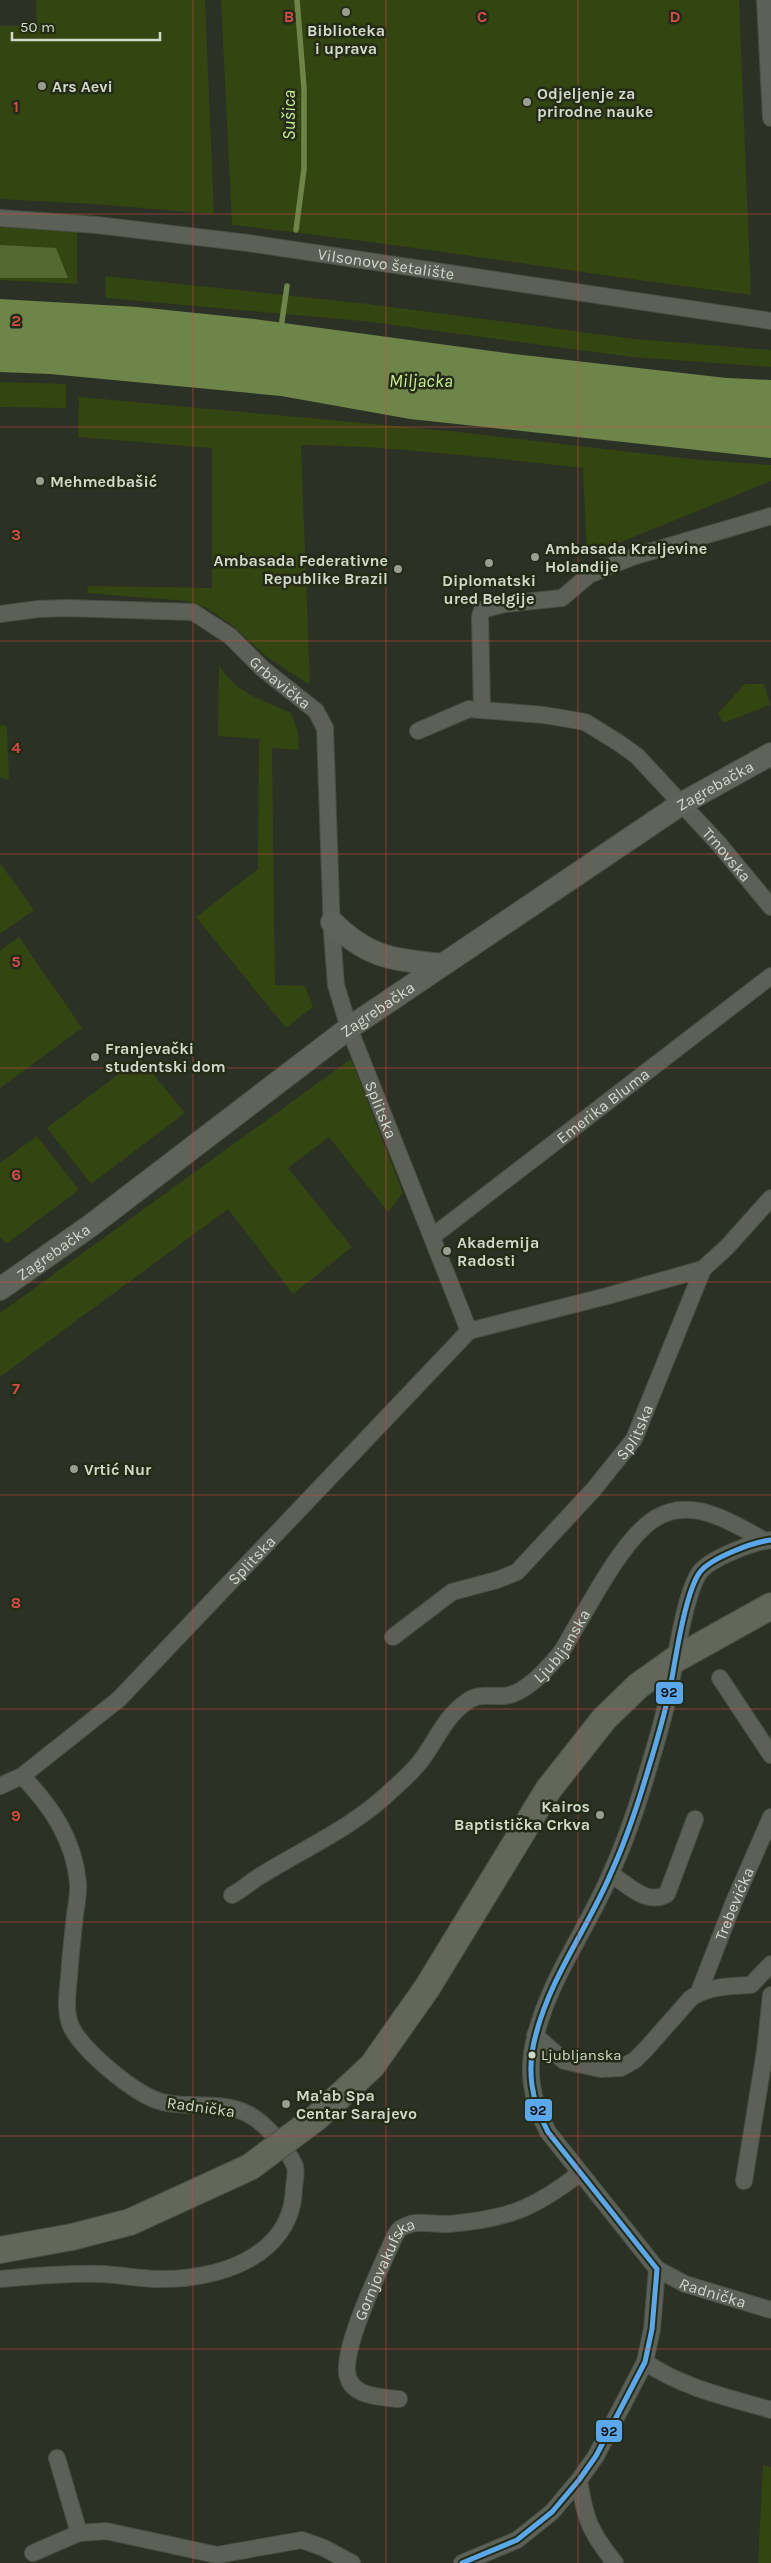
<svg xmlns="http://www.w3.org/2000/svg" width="771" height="2563" font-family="Karla,sans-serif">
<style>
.green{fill:#334510}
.forest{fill:#546931}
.water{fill:#6e854a}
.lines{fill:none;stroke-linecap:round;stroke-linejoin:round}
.stream{stroke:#6e854a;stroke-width:5.5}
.minor-casing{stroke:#4a4e43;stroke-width:18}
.secondary-casing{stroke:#4a4e43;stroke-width:24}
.primary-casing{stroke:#4a4e43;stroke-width:28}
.minor{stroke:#5c6057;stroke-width:16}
.secondary{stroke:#5f6359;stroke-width:22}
.primary{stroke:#62675a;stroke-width:26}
.primary-bridge-casing{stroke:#4a4e43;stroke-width:28;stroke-linecap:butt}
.primary-bridge{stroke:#62675a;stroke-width:26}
.bus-1-casing{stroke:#242c17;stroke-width:9}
.bus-1{stroke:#5aa8eb;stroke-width:5}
.grid{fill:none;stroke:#d54b48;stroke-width:1;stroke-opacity:0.55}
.poi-dot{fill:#989e90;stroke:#242c17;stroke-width:2}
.bus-dot{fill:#d2d8ca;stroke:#242c17;stroke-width:2}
.labels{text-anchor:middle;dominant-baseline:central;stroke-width:5;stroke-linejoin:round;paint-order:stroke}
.bus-label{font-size:15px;fill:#d2d8ca;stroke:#242c17;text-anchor:start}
.poi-label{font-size:16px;font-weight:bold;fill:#d2d8ca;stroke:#242c17;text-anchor:start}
.street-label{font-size:16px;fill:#d2d8ca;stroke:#242c17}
.water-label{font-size:18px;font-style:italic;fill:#c9ed92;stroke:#242c17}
.grid-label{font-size:16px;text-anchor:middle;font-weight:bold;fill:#d54b48;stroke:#242c17;stroke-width:5;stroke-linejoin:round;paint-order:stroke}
.line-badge{stroke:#242c17;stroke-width:2}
.pale-badge-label{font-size:14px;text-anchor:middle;font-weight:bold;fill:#111}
</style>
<rect width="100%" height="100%" fill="#2c3125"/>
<g class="green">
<polygon points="36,0 205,0 214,214 95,204 0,199 0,26 37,26"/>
<path d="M221,0H739L751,295C578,273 406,244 232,225Z"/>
<polygon points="0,211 77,219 77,284 0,280"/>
<polygon points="105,276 368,304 635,339 771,350 771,367 632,357 363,321 106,298"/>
<polygon points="0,382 66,384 66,408 0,407"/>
<path d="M79,397L450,431L691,459L771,465V481L587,556L583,468C489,458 395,446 301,445L310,685L267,657L233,626L207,608L187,601L87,593L88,586L212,588V448L78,437Z"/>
<path d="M219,665C235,693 263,700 291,713L298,731L299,750L272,748L275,985L305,986L313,1007L286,1028L196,917L258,869L259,739L218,736Z"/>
<polygon points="745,684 764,684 770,705 723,723 718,713"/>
<polygon points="0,725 7,726 9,780 0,777"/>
<polygon points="0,863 34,910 0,934"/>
<polygon points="19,937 82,1028 0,1088 0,951"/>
<polygon points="140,1058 185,1113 91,1184 47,1128"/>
<polygon points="351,1059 403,1193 388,1212 329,1137 288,1168 352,1247 293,1294 228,1209 0,1377 0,1313"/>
<polygon points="37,1136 79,1190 6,1244 0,1237 0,1163"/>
<polygon points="763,2465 771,2467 771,2563 758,2563"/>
</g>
<polygon class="forest" points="0,245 56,248 68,278 0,278"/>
<polygon class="water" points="0,299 138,307 254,319 514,354 727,378 771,380 771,458 410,419 281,396 50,374 0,372"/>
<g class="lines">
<g class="stream">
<polyline points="296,230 304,169 304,88 297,0"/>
<polyline points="281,328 287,286"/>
</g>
<defs>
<g id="minor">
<polyline points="765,0 771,118"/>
<path id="s1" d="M0,218L97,225L248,243L771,321"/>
<path id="s2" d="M0,614L38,609L67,608L193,612L230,636L263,669L316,711L325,728L332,933L336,985L349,1028L469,1331"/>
<polyline points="482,709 480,617 482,610 504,604 562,598 589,575 632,557 771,516"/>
<path id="s3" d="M418,731L469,709L544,715L585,722L619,743L637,756L719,844L771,907"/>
<path id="s4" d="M433,1236L771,976"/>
<path id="s5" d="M393,1637L452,1592L497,1580L517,1572L594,1489L634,1439L703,1269L727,1247L771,1198"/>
<polyline points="720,1678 771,1755"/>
<path id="s6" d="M0,1786L22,1776L119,1699L469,1331L607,1296L703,1269"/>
<path d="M611,1874C628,1885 647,1906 667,1894L695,1819"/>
<path id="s7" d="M232,1895C242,1890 250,1882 260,1876C305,1848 354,1827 393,1789C402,1781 412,1772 420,1762C436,1742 443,1719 465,1703C478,1692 489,1697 504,1696C525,1694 545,1671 558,1656C564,1649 569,1639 574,1630C593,1599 625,1536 656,1518C692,1496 734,1523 765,1541"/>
<path id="s8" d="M699,1992L733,1904L771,1817"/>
<path d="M535,2035L564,2061L601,2069L621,2068L635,2060L646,2049L691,1998C708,1986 731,1986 751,1985L771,1964"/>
<polyline points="744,2181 765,2051 771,1995"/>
<path id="s9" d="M657,2269L685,2284L771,2310"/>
<path d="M0,2279C33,2276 67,2273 101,2274C119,2275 137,2278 155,2279C215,2281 293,2258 294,2187C295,2180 297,2170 294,2164C286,2147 265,2123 248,2114C223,2101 194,2108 167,2103C139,2099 89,2055 74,2032C64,2017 67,1995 69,1978C70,1960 72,1942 74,1924C75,1910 79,1896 78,1883C74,1839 51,1806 22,1776"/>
<path d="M645,2362C683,2388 727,2397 771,2410"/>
<path id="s10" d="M399,2399C376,2397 344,2396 347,2365C350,2333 375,2280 388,2251C391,2245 394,2236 398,2231C400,2228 405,2226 408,2225C419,2220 437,2225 449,2224C507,2219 534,2209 580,2173"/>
<polyline points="57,2458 79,2533"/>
<path d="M579,2480C585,2519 590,2532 615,2563"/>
<polyline points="33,2553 79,2533 106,2531 217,2555 302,2540 324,2548 352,2563"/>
<path d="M462,2563L517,2540L552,2512L579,2480L596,2456L645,2362L652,2329L657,2269L548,2132C531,2100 526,2070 536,2034C551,1976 588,1928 611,1873C626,1840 638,1804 648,1770C656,1744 664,1716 670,1689C675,1662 685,1592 700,1572C711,1558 753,1542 771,1540"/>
</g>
<g id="secondary">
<path d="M332,922C368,958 392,959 441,965"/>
<path id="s11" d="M0,1289L90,1226L349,1028L681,804L771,754"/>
</g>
<g id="primary">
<polyline points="372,2066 427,1988 548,1790 604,1719 638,1686 676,1659 771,1606"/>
<polyline points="0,2250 72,2237 130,2222"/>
</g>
</defs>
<use href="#minor" class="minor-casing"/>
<use href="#secondary" class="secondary-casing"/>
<use href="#primary" class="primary-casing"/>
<use href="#minor" class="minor"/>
<use href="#secondary" class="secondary"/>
<use href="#primary" class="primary"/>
<defs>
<polyline id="primary-bridge" points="130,2222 250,2167 316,2118 372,2066"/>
</defs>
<use href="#primary-bridge" class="primary-bridge-casing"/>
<use href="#primary-bridge" class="primary-bridge"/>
<defs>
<path id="bus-1" d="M462,2563L517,2540L552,2512L579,2480L596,2456L645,2362L652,2329L657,2269L548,2132C531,2100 526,2070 536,2034C551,1976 588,1928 611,1873C626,1840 638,1804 648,1770C656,1744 664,1716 670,1689C675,1662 685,1592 700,1572C711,1558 753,1542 771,1540"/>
</defs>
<use href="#bus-1" class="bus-1-casing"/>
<use href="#bus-1" class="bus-1"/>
</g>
<path class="grid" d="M193,0V2563M386,0V2563M578,0V2563M0,214H771M0,427H771M0,641H771M0,854H771M0,1068H771M0,1282H771M0,1495H771M0,1709H771M0,1922H771M0,2136H771M0,2349H771"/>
<g class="poi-dot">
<circle cx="346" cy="12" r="5"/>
<circle cx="42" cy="86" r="5"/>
<circle cx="527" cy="102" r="5"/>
<circle cx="40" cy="481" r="5"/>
<circle cx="535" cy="557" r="5"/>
<circle cx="489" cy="563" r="5"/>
<circle cx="398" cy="569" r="5"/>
<circle cx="95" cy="1057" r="5"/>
<circle cx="447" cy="1251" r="5"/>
<circle cx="74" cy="1469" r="5"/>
<circle cx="600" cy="1815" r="5"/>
<circle cx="286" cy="2104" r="5"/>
</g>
<circle class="bus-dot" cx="532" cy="2055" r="4.5"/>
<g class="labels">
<g class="bus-label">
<text x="541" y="2055">Ljubljanska</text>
</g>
<g class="poi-label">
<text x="346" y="30" text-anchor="middle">Biblioteka<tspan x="346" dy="18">i uprava</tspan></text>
<text x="52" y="86">Ars Aevi</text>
<text x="537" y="93">Odjeljenje za<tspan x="537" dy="18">prirodne nauke</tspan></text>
<text x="50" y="481">Mehmedbašić</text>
<text x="545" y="548">Ambasada Kraljevine<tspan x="545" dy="18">Holandije</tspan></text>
<text x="388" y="560" text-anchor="end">Ambasada Federativne<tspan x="388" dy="18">Republike Brazil</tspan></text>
<text x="489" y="580" text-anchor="middle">Diplomatski<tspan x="489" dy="18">ured Belgije</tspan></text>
<text x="105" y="1048">Franjevački<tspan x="105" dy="18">studentski dom</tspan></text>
<text x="457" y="1242">Akademija<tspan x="457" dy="18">Radosti</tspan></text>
<text x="84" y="1469">Vrtić Nur</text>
<text x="590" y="1806" text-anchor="end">Kairos<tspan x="590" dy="18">Baptistička Crkva</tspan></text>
<text x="296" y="2095">Ma'ab Spa<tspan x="296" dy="18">Centar Sarajevo</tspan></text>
</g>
<g class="street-label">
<text stroke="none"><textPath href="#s1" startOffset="389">Vilsonovo šetalište</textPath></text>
<text stroke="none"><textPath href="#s2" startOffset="306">Grbavička</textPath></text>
<text stroke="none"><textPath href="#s11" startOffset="875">Zagrebačka</textPath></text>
<text stroke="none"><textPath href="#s3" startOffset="368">Trnovska</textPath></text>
<text stroke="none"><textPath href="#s11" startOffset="470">Zagrebačka</textPath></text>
<text stroke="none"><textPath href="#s4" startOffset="214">Emerika Bluma</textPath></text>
<text stroke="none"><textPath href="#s2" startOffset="761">Splitska</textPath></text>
<text stroke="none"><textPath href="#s11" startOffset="65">Zagrebačka</textPath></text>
<text stroke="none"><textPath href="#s5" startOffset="326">Splitska</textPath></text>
<text stroke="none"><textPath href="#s6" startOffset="340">Splitska</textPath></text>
<text stroke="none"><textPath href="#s7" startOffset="426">Ljubljanska</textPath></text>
<text stroke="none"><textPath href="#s8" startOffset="95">Trebevićka</textPath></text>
<text transform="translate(201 2107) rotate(8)">Radnička</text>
<text stroke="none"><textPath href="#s10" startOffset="176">Gornjovakufska</textPath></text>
<text stroke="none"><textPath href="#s9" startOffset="61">Radnička</textPath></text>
</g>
<g class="water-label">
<text transform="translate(289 115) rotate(-90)">Sušica</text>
<text x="421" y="381">Miljacka</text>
</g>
</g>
<g class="grid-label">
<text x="289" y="22">B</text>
<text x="482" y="22">C</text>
<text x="675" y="22">D</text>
<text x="16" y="112">1</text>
<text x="16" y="326">2</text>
<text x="16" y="540">3</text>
<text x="16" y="753">4</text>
<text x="16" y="967">5</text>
<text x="16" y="1180">6</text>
<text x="16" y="1394">7</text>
<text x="16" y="1608">8</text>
<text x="16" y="1821">9</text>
</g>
<g class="line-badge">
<rect x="655" y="1681" width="29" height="24" rx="5" fill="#5aa8eb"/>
<rect x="524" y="2098" width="29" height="24" rx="5" fill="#5aa8eb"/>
<rect x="595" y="2419" width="28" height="24" rx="5" fill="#5aa8eb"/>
</g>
<g class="pale-badge-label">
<text x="669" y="1697">92</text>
<text x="538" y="2115">92</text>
<text x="609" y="2436">92</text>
</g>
<path d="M12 32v8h148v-8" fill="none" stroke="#d2d8ca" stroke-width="2.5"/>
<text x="20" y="32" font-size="15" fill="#d2d8ca" stroke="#242c17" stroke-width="4" paint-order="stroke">50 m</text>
</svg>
